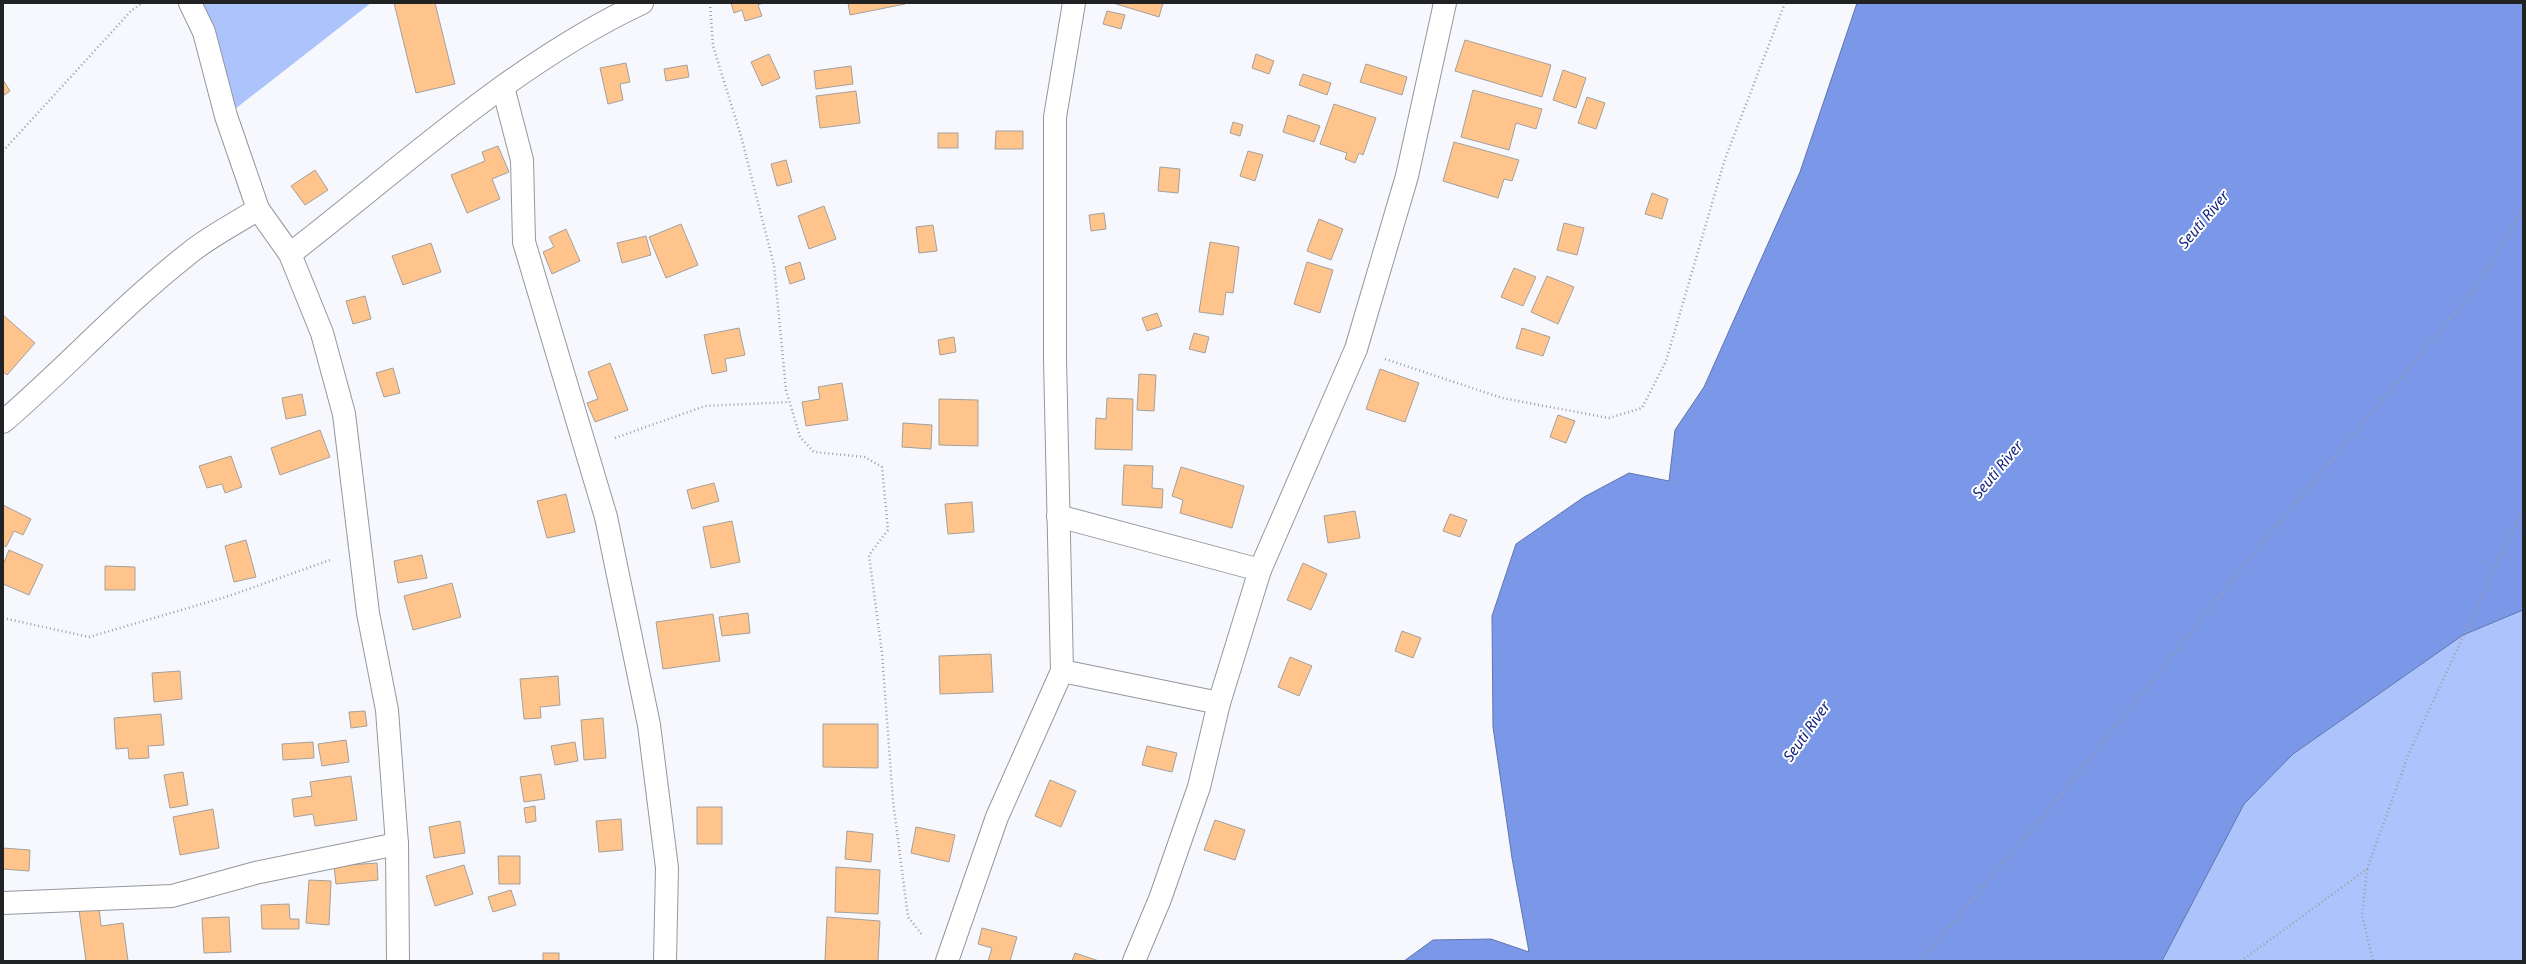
<svg xmlns="http://www.w3.org/2000/svg" width="2526" height="964" font-family="'Noto Sans',sans-serif">
<style>
.green{fill:#adc3fc}
.water{fill:#7b98e8;stroke:#6075ad}
.building{fill:#fec48c;stroke:#a5a09c}
.lines{fill:none;stroke-linecap:round;stroke-linejoin:round}
.street-casing{stroke:#95979d;stroke-width:24}
.path{stroke:#9e9fa3;stroke-width:2.5;stroke-dasharray:1 3;stroke-linecap:butt}
.street{stroke:#fff;stroke-width:22}
.labels{text-anchor:middle;dominant-baseline:central;stroke-width:4;stroke-linejoin:round;paint-order:stroke}
.water-label{font-size:15px;font-style:italic;fill:#13237e;stroke:#fff}
</style>
<rect width="100%" height="100%" fill="#f6f8fe"/>
<g class="green">
<polygon points="190,3 371,3 226,116"/>
<polygon points="2523,610 2523,961 2162,961 2244,804 2293,754 2463,635"/>
</g>
<polygon class="water" points="1857,3 2523,3 2523,610 2463,635 2293,754 2244,804 2162,961 1404,961 1433,940 1491,939 1529,952 1512,858 1493,727 1492,616 1516,544 1584,497 1629,473 1669,481 1675,430 1704,387 1800,172"/>
<g class="building">
<polygon points="394,3 435,3 455,84 416,93"/>
<polygon points="731,3 763,3 758,5 762,16 745,21 742,10 734,13"/>
<polygon points="848,3 905,3 905,4 850,15"/>
<polygon points="1113,3 1163,3 1159,17"/>
<polygon points="1107,11 1125,15 1121,29 1103,24"/>
<polygon points="1465,40 1551,65 1542,97 1455,71"/>
<polygon points="769,54 780,78 762,86 751,62"/>
<polygon points="1256,54 1274,61 1269,74 1252,68"/>
<polygon points="626,63 630,82 620,84 623,100 608,104 600,68"/>
<polygon points="1366,64 1407,77 1402,95 1360,82"/>
<polygon points="687,65 689,77 666,81 664,69"/>
<polygon points="851,66 853,84 816,89 814,71"/>
<polygon points="1563,70 1586,78 1576,108 1553,100"/>
<polygon points="1303,74 1331,83 1327,95 1299,85"/>
<polygon points="3,80 10,91 3,96"/>
<polygon points="1473,90 1542,109 1536,129 1516,123 1509,150 1461,137"/>
<polygon points="856,91 860,123 820,128 816,96"/>
<polygon points="1587,97 1605,103 1596,129 1578,123"/>
<polygon points="1334,104 1376,118 1363,155 1359,153 1355,163 1345,159 1347,153 1320,144"/>
<polygon points="1288,115 1320,126 1314,142 1283,132"/>
<polygon points="1233,122 1243,125 1240,136 1230,133"/>
<polygon points="996,131 1023,131 1023,149 995,149"/>
<rect x="938" y="133" width="20" height="15"/>
<polygon points="1454,142 1519,160 1512,181 1504,179 1498,198 1443,181"/>
<polygon points="498,146 509,172 492,179 500,199 467,213 451,175 485,161 482,152"/>
<polygon points="1248,151 1263,155 1255,181 1240,176"/>
<polygon points="786,160 792,182 777,186 771,164"/>
<polygon points="1160,167 1180,169 1178,193 1158,191"/>
<polygon points="315,170 328,190 305,205 291,186"/>
<polygon points="1652,193 1668,199 1662,219 1645,214"/>
<polygon points="824,206 836,239 809,249 798,216"/>
<polygon points="1104,213 1106,229 1091,231 1089,215"/>
<polygon points="1319,219 1343,229 1331,260 1307,251"/>
<polygon points="1564,223 1584,228 1577,255 1557,250"/>
<polygon points="681,224 698,265 666,278 649,237"/>
<polygon points="933,225 937,251 919,253 916,227"/>
<polygon points="566,229 580,261 552,274 543,252 554,247 549,237"/>
<polygon points="646,236 651,255 622,263 617,243"/>
<polygon points="1210,242 1239,247 1233,293 1226,292 1223,315 1199,312"/>
<polygon points="431,243 441,272 403,285 392,256"/>
<polygon points="800,262 805,279 790,284 785,267"/>
<polygon points="1307,262 1333,270 1320,313 1294,304"/>
<polygon points="1514,268 1536,277 1523,306 1501,297"/>
<polygon points="1547,276 1574,287 1558,324 1531,312"/>
<polygon points="365,296 371,319 353,324 346,301"/>
<polygon points="1157,313 1162,326 1147,331 1142,318"/>
<polygon points="3,315 35,343 7,375 3,372"/>
<polygon points="739,328 745,355 725,359 727,371 712,374 704,335"/>
<polygon points="1522,328 1550,337 1543,356 1516,348"/>
<polygon points="1194,333 1209,337 1205,353 1189,349"/>
<polygon points="954,337 956,352 940,355 938,340"/>
<polygon points="610,363 628,410 595,422 587,403 598,399 588,372"/>
<polygon points="393,368 400,393 384,397 376,373"/>
<polygon points="1380,369 1419,383 1405,422 1366,409"/>
<polygon points="1139,374 1156,375 1154,411 1137,410"/>
<polygon points="842,383 848,420 806,426 802,402 820,399 818,387"/>
<polygon points="302,394 306,415 286,419 282,398"/>
<polygon points="1107,398 1133,399 1132,450 1095,449 1096,418 1106,419"/>
<polygon points="939,399 978,400 978,446 939,445"/>
<polygon points="1558,415 1575,421 1566,443 1550,437"/>
<polygon points="903,423 932,425 931,449 902,447"/>
<polygon points="320,430 330,457 280,475 271,448"/>
<polygon points="231,456 242,487 225,493 222,484 207,488 199,466"/>
<polygon points="1124,465 1153,466 1152,488 1163,489 1162,508 1122,505"/>
<polygon points="1181,467 1244,486 1232,528 1180,513 1183,500 1172,496"/>
<polygon points="714,483 719,501 692,509 687,490"/>
<polygon points="566,494 575,532 547,538 537,501"/>
<polygon points="972,502 974,532 948,534 945,504"/>
<polygon points="3,505 31,519 23,535 14,531 6,547 3,545"/>
<polygon points="1355,511 1360,538 1328,543 1324,516"/>
<polygon points="1450,514 1467,520 1460,537 1443,531"/>
<polygon points="732,521 740,562 711,568 703,527"/>
<polygon points="246,540 256,577 234,582 225,546"/>
<polygon points="9,550 43,565 29,595 3,584 3,565"/>
<polygon points="422,555 427,578 398,583 394,561"/>
<polygon points="1303,563 1327,574 1311,610 1287,600"/>
<polygon points="105,566 135,567 135,590 105,590"/>
<polygon points="452,583 461,617 413,630 404,596"/>
<polygon points="748,613 750,633 722,636 719,617"/>
<polygon points="713,614 720,661 663,669 656,622"/>
<polygon points="1402,631 1421,638 1413,658 1395,651"/>
<polygon points="991,654 993,692 940,694 939,656"/>
<polygon points="1290,657 1312,666 1299,696 1278,687"/>
<polygon points="180,671 182,699 154,702 152,673"/>
<polygon points="558,676 560,705 540,707 541,718 524,719 520,679"/>
<polygon points="365,711 367,726 351,728 349,712"/>
<polygon points="161,714 164,745 148,746 149,758 129,759 128,748 116,749 114,718"/>
<polygon points="603,718 606,758 584,760 581,720"/>
<polygon points="823,724 878,724 878,768 823,767"/>
<polygon points="346,740 349,762 322,766 318,744"/>
<polygon points="313,742 314,758 283,760 282,744"/>
<polygon points="575,742 578,761 555,765 551,746"/>
<polygon points="1147,746 1177,753 1172,772 1142,765"/>
<polygon points="183,772 188,805 170,808 164,775"/>
<polygon points="541,774 545,799 524,802 520,777"/>
<polygon points="351,776 357,820 315,826 313,814 294,817 292,799 312,796 310,782"/>
<polygon points="1050,780 1076,791 1061,827 1035,816"/>
<polygon points="535,806 536,821 526,823 524,808"/>
<rect x="697" y="807" width="25" height="37"/>
<polygon points="213,809 219,848 180,855 173,817"/>
<polygon points="621,819 623,850 599,852 596,821"/>
<polygon points="1215,820 1245,830 1235,860 1204,850"/>
<polygon points="460,821 465,853 434,858 429,827"/>
<polygon points="916,827 955,835 949,862 911,853"/>
<polygon points="847,831 873,834 871,862 845,859"/>
<polygon points="3,848 30,850 29,871 3,869"/>
<polygon points="498,856 520,856 520,884 499,884"/>
<polygon points="377,863 378,880 336,884 334,866"/>
<polygon points="464,865 473,894 435,906 426,876"/>
<polygon points="836,867 880,870 878,914 835,912"/>
<polygon points="309,880 331,881 329,925 306,923"/>
<polygon points="511,890 516,905 493,912 488,897"/>
<polygon points="289,904 290,919 299,919 299,929 262,929 261,905"/>
<polygon points="99,907 101,926 123,923 128,961 86,961 79,910"/>
<polygon points="229,917 231,952 204,953 202,918"/>
<polygon points="827,917 880,921 878,961 825,961"/>
<polygon points="982,928 1017,937 1010,961 988,961 992,948 978,944"/>
<rect x="543" y="953" width="16" height="8"/>
<polygon points="1075,953 1099,961 1072,961"/>
</g>
<g class="lines">
<defs>
<g id="street">
<polyline points="190,3 204,32 226,116 258,209 290,254 322,333 344,414 368,613 387,710 397,844 398,961"/>
<polyline points="503,87 522,160 524,242 606,517 649,725 667,868 665,961"/>
<path d="M290,254C403,167 512,64 642,3"/>
<path d="M3,422C66,368 122,306 187,255C208,237 235,224 258,209"/>
<polyline points="1058,516 1260,570"/>
<polyline points="1062,671 1219,703"/>
<polyline points="3,903 172,896 255,873 397,844"/>
<polyline points="947,961 997,817 1062,671 1055,359 1055,117 1074,3"/>
<polyline points="1134,961 1160,899 1199,787 1219,703 1260,570 1356,349 1407,176 1445,3"/>
</g>
</defs>
<use href="#street" class="street-casing"/>
<g class="path">
<polyline points="710,3 713,46 741,136 774,265 786,390 800,437 814,452 865,457 882,467 888,530 869,555 882,653 893,801 908,917 923,936"/>
<polyline points="3,151 131,11 142,3"/>
<polyline points="1385,359 1502,398 1609,418 1642,408 1666,361 1725,159 1785,3"/>
<polyline points="615,438 705,406 789,402"/>
<polyline points="3,618 89,637 229,596 330,560"/>
<polyline points="2367,869 2362,915 2373,961"/>
<polyline points="1920,961 2064,791 2271,532 2477,287 2523,208"/>
<polyline points="2241,961 2367,869 2409,753 2523,508"/>
</g>
<use href="#street" class="street"/>
</g>
<g class="labels">
<g class="water-label">
<text transform="translate(2203 219) rotate(-50)">Seuti River</text>
<text transform="translate(1997 469) rotate(-50)">Seuti River</text>
<text transform="translate(1806 731) rotate(-55)">Seuti River</text>
</g>
</g>
<rect width="2526" height="964" fill="none" stroke="#212224" stroke-width="8"/>
</svg>
